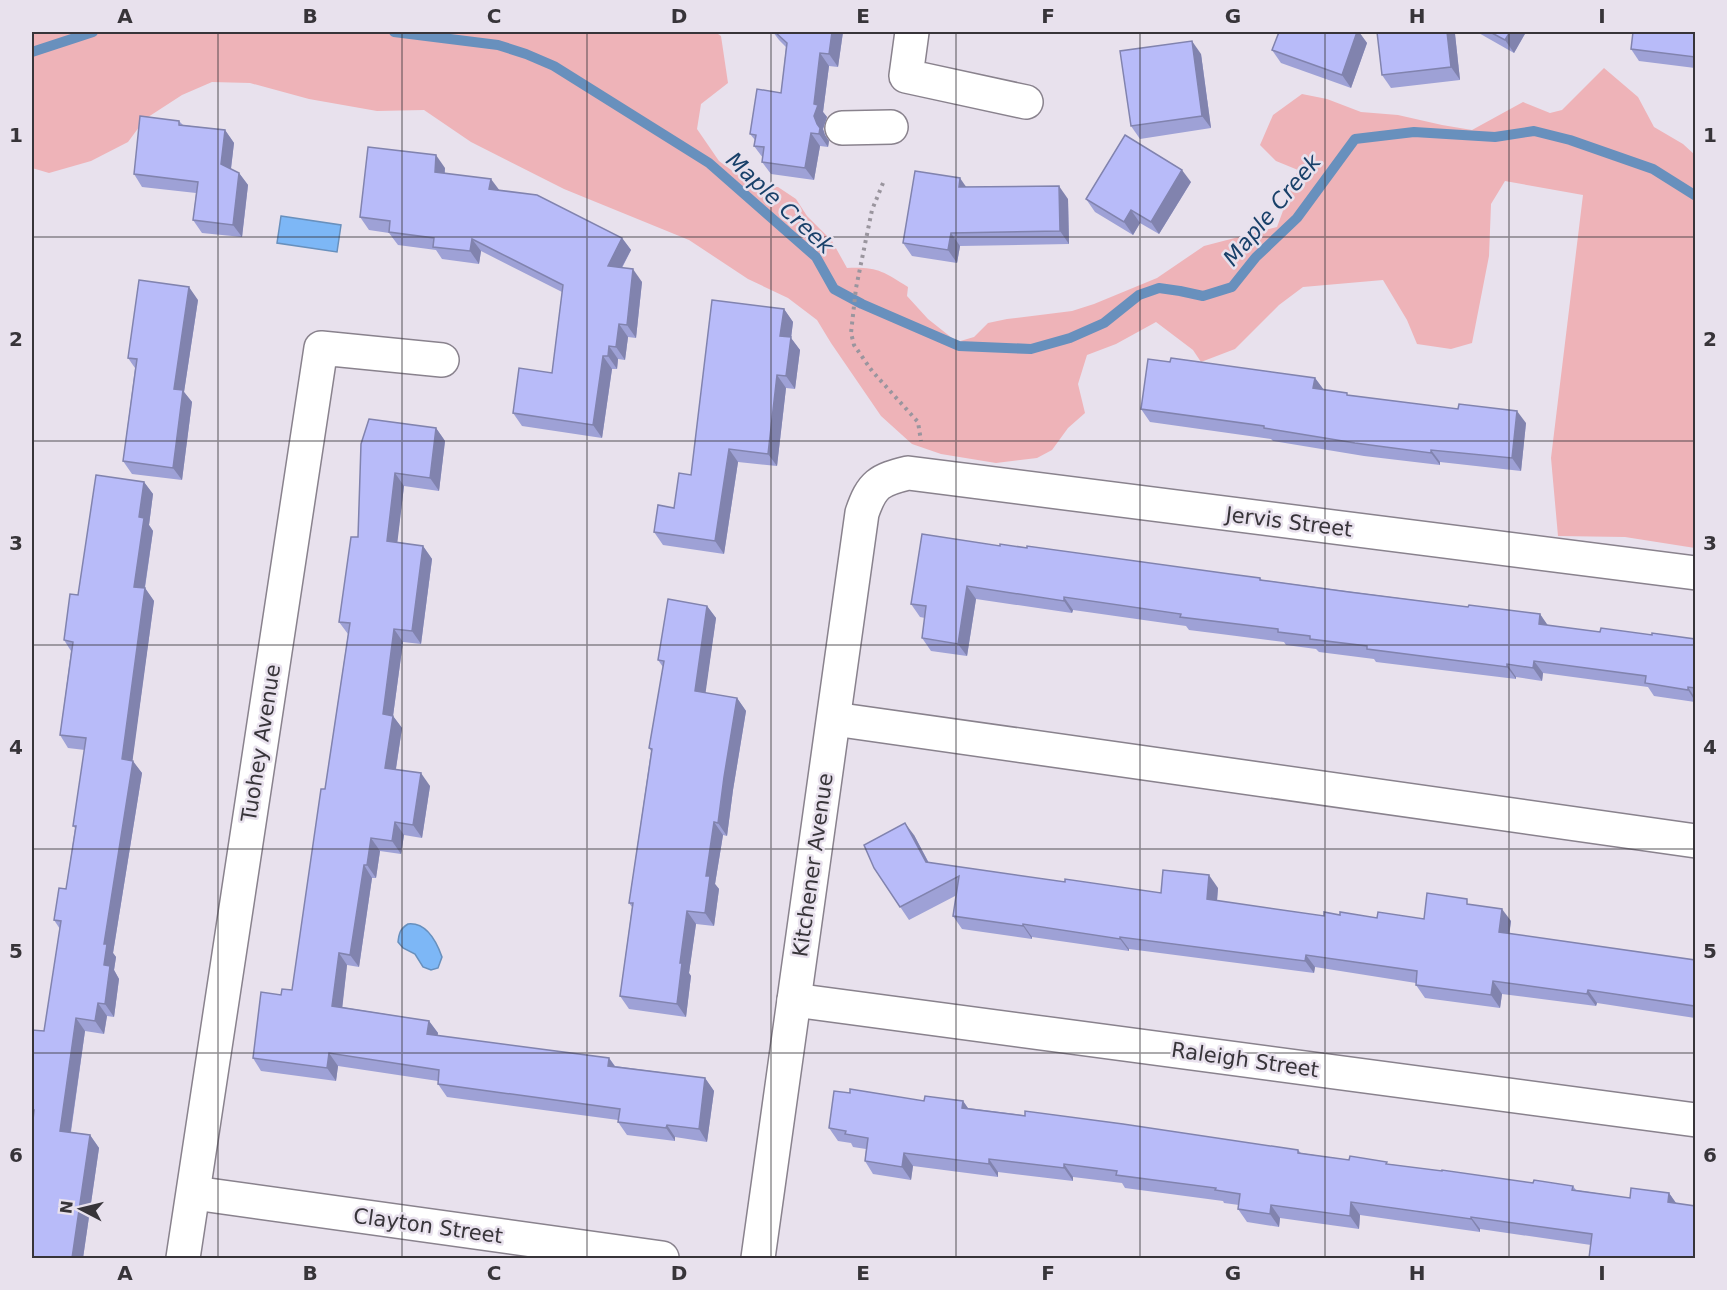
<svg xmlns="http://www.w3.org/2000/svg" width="1727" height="1290" font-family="'DejaVu Sans',sans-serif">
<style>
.green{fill:#eeb3b8}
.water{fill:#7db7f6;stroke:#6890bd;stroke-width:1.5}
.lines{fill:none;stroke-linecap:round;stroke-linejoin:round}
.stream{stroke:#6890bd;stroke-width:10}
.minor-casing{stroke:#89828d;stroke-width:36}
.path{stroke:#9a959e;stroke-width:4;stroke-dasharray:3 4.5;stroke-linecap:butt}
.minor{stroke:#fff;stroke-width:33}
.wall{fill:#9ea1d6}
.shaded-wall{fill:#8183ae}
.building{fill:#b8bbf9;stroke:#8183ae;stroke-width:1.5}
.grid{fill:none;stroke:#373439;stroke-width:1.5;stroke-opacity:0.55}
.labels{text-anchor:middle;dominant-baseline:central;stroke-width:5;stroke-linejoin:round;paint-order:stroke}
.street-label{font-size:21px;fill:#373439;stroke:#e8e1ed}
.water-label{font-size:22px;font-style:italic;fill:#184069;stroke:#e8e1ed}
.neatline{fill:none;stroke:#373439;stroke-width:2}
.grid-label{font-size:20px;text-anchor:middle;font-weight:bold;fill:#373439}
</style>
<rect width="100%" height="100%" fill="#e8e1ed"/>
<path class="green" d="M32,32H715L721,36L728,83L701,104L697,129L719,161L738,175L755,186L778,187L796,199L807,216L832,241L847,268C878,267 882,271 908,287L907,296L928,319L957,342L974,337L988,323L1007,319L1072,311L1094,304L1157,278L1204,246L1277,227L1298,170L1276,161L1260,145L1273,115L1302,94L1327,99L1361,112L1398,115L1442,125L1472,130L1523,102L1550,113L1562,110L1604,68L1638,97L1654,127L1683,144L1695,155V548L1625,537L1558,536L1551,458L1583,195L1505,181L1491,204L1489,256L1472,343L1451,349L1417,344L1407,320L1383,280L1303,287L1279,305L1235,349L1201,362L1193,350L1156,322L1116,344L1087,355L1078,384L1085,413L1068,428L1052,450L1037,458L996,463L941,454L912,444L881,416L831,343L817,320L788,298L748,279L689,240L564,189L471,142L424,110L377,111L309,99L250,83L212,82L182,95L145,119L128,142L91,161L49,173L32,168Z"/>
<g class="water">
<polygon points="281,216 341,225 337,252 277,243"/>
<path d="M408,924C427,922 437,943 442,957L438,968L431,970L423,967L415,954L403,948L398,942C399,933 400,929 408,924Z"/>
</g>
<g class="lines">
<g class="stream">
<polyline points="394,32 498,45 526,54 554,66 709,163 816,257 834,289 862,304 959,346 1031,349 1070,338 1104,323 1139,295 1159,288 1180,291 1203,296 1232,287 1256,257 1297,218 1355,139 1414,132 1495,137 1534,131 1570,140 1653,169 1696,196"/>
<polyline points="32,52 93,32"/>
</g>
<defs>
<g id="minor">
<polyline points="912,32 906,76 1026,102"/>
<polyline points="842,128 891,127"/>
<polyline points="834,719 1696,841"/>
<polyline points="794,1000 1696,1120"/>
<polyline points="194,1193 662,1258"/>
<polyline points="183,1258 321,348 442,360"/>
<path d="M758,1258L862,513C872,484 879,480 908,473L1696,573"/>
</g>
</defs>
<use href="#minor" class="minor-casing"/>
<polyline class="path" points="883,183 872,210 856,288 851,333 854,345 872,371 918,422 921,441"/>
<use href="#minor" class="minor"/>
</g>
<g class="wall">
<polygon points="773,32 843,32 838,67 829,66 823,112 827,117 823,129 825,135 829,141 828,147 820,146 814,180 771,174 762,162 763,158 754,146 755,140 750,134 781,93 786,47 779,40"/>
<polygon points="1279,32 1359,32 1367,43 1351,88 1281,63 1272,50"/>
<polygon points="1477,32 1526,32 1514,53"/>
<polygon points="1695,32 1695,68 1639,61 1631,49"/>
<polygon points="1455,34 1460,80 1391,88 1382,75"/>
<polygon points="1201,54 1211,128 1140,139 1131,126"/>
<polygon points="179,121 183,125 225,130 234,143 231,169 239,173 248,185 242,237 202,233 193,220 196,193 142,187 134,174"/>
<polygon points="445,168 445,173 499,190 622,238 631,250 622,268 642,282 636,338 628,337 625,360 618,359 617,369 612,369 602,438 522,426 513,413 552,373 562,292 481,251 479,264 442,259 436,250 398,245 389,233 369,230 360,217"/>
<polygon points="1191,182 1159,234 1140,223 1133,235 1095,212 1086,199"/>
<polygon points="967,187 1068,199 1069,244 960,246 957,263 912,256 903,243"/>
<polygon points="198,300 184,392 192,402 182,480 132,474 123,461 135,368 128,358"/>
<polygon points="784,309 793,322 791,338 800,350 795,389 786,388 777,466 738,462 724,554 663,545 654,532 674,508 691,475"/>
<polygon points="1170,362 1315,378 1323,389 1349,396 1526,423 1521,471 1440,462 1440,465 1364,456 1273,441 1271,439 1150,422 1141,409"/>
<polygon points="436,428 445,441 439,491 404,486 397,542 423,546 432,559 421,644 403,642 393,716 402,728 396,769 430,786 422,838 404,835 401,854 380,851 376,878 372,878 359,967 347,965 342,1007 429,1021 438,1033 437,1036 609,1058 615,1066 705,1078 714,1091 707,1142 675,1137 675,1141 627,1135 618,1122 618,1120 447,1097 438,1084 438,1081 338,1066 336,1081 261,1071 253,1058 281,995 292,990 325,789 348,634 339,622 358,537 361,444"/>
<polygon points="144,482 153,494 149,525 153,531 145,588 154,601 132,761 142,773 113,953 116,957 114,970 119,979 114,1017 107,1016 104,1034 85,1031 71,1132 90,1135 99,1148 83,1258 32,1258 33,1121 32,1121 32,1030 44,1031 60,929 54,920 66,889 75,828 73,826 85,750 68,748 60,735 71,651 64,640 78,595"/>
<polygon points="1000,546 1260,578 1262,580 1468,607 1540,614 1547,625 1600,632 1652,635 1695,639 1695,702 1654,696 1648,687 1543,673 1542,681 1516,677 1516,679 1376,662 1374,659 1319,652 1316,649 1286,645 1284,642 1189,630 1186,626 1073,610 1072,613 976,599 967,656 931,651 922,638 925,618 920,617 911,604"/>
<polygon points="707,606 716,618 705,693 737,698 746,711 733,790 727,836 723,835 715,884 719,889 714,926 696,924 689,973 691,976 686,1017 629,1009 620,996 632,907 629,903 651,751 649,748 663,667 658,660"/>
<polygon points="914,835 929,863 1065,882 1161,893 1218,888 1217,901 1324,916 1340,915 1377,918 1424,919 1471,904 1511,921 1509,934 1695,960 1695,1018 1597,1003 1596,1006 1502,994 1500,1008 1425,998 1416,985 1416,983 1315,967 1314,973 1129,949 1129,951 1032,937 1032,939 962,929 953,916 957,895 909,920 874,868"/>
<polygon points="850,1093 924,1101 963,1101 968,1108 1298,1150 1301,1153 1349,1160 1388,1164 1533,1183 1573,1186 1576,1190 1630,1198 1669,1193 1676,1203 1591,1245 1480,1229 1480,1232 1360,1215 1359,1229 1280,1218 1279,1227 1247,1222 1238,1209 1239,1205 1224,1203 1223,1201 1125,1188 1122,1183 1073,1177 1073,1181 998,1172 998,1177 913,1166 911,1180 873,1174 865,1161 866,1149 853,1147 851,1143 838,1141 829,1128"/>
</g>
<g class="shaded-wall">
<polygon points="832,32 843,32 838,67 829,54"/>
<polygon points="1357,32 1359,32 1367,43 1351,88 1342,75"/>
<polygon points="1447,32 1453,32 1455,34 1460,80 1451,67"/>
<polygon points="1510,32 1526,32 1514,53 1505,40"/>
<polygon points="1192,41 1201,54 1211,128 1202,116"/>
<polygon points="820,53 829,66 823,112 827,117 823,129 825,135 829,141 828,147 819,134 814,116 814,104"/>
<polygon points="225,130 234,143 230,176 221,164"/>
<polygon points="811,133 820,146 814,180 805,168"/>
<polygon points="436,155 445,168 443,184 435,172"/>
<polygon points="1182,170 1191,182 1159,234 1151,222"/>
<polygon points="239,173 248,185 242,237 233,225"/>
<polygon points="960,178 969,191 959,187"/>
<polygon points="491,179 500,191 489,189"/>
<polygon points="1059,186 1068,199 1069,244 1060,231"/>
<polygon points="1131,210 1140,223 1133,235 1124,222"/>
<polygon points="951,233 960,246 957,263 948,250"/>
<polygon points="622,238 631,250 616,278 608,266"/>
<polygon points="472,239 481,251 479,264 470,251"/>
<polygon points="633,269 642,282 636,338 627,325"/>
<polygon points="189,287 198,300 184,392 192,402 182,480 173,468 174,389"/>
<polygon points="784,309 793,322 791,338 800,350 795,389 786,376 780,336"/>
<polygon points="619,324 628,337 625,360 616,347"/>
<polygon points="609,346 618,359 617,369 608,356"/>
<polygon points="603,356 612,369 602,438 593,425"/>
<polygon points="777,375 786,388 777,466 768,454"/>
<polygon points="1315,378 1324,390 1313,388"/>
<polygon points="1517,411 1526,423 1521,471 1512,458"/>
<polygon points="436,428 445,441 439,491 430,478"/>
<polygon points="729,449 738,462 724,554 715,541"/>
<polygon points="1431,450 1440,462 1440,465 1431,453"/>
<polygon points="395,473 404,486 396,554 387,541"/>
<polygon points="144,482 153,494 149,525 153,531 143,599 134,587 139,517"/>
<polygon points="423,546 432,559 421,644 412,631"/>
<polygon points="967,586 976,599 967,656 958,644"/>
<polygon points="145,588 154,601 131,772 122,759"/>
<polygon points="1064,597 1073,610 1072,613 1064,601"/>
<polygon points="707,606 716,618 704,704 695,691"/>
<polygon points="1540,614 1549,627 1539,624"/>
<polygon points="394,629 403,642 393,716 402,728 394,781 385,768 383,714"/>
<polygon points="1534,661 1543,673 1542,681 1533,668"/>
<polygon points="1507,664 1516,677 1516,679 1507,667"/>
<polygon points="1688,687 1695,698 1695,701 1688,690"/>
<polygon points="737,698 746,711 733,790 727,836 718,823 724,777"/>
<polygon points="133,761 142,773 113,953 116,957 114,970 119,979 114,1017 105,1004 104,944"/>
<polygon points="421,773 430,786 422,838 413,825"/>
<polygon points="395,822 404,835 401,854 392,841"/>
<polygon points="714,822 723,835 715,884 719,889 714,926 705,913 706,876"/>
<polygon points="905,823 914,835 935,875 926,862"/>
<polygon points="371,838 380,851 376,878 367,865"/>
<polygon points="364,865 372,878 359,967 350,955"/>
<polygon points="1209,875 1218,888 1216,912 1207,899"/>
<polygon points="1502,909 1511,921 1508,945 1499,932"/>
<polygon points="687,911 696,924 689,973 691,976 686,1017 677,1004 680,963"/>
<polygon points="1023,924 1032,937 1032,939 1023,926"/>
<polygon points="1120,937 1129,949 1129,951 1120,939"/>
<polygon points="339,953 347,965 341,1019 332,1006"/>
<polygon points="1306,955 1315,967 1314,973 1305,961"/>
<polygon points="1493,981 1502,994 1500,1008 1491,995"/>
<polygon points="1588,990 1597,1003 1596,1006 1587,994"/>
<polygon points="98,1003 107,1016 104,1034 95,1021"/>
<polygon points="76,1018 85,1031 69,1143 60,1131"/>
<polygon points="429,1021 438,1033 436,1047 427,1034"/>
<polygon points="329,1053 338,1066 336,1081 327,1068"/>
<polygon points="609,1058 618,1071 608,1066"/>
<polygon points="705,1078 714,1091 707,1142 699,1129"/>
<polygon points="963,1101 972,1114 962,1108"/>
<polygon points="667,1125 675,1137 675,1141 666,1128"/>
<polygon points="90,1135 99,1148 83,1258 72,1258"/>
<polygon points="904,1153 913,1166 911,1180 902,1167"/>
<polygon points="989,1159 998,1172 998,1177 989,1164"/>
<polygon points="1064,1164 1073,1177 1073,1181 1064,1168"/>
<polygon points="1669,1193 1678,1206 1668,1202"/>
<polygon points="1351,1202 1360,1215 1359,1229 1350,1216"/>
<polygon points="1271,1205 1280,1218 1279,1227 1270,1214"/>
<polygon points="1471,1217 1480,1229 1480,1232 1471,1219"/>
</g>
<g class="building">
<polygon points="775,32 832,32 829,54 820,53 814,104 818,105 814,116 817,124 820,128 819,134 811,133 805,168 762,162 764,147 754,146 756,135 750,134 757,89 781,93 787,43"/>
<polygon points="1279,32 1357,32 1342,75 1272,50"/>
<polygon points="1377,32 1447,32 1451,67 1382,75"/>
<polygon points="1490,32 1510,32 1505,40"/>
<polygon points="1633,32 1695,32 1695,57 1631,49"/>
<polygon points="1192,41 1202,116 1131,126 1120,51"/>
<polygon points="140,116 179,121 179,125 225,130 221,164 239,173 233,225 193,220 198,182 134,174"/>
<polygon points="1125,135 1182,170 1151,222 1131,210 1124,222 1086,199"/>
<polygon points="368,147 436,155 435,172 491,179 489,189 537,195 622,238 608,266 633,269 627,325 619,324 616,347 609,346 608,356 603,356 593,425 513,413 519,368 552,373 563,285 472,239 470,251 433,247 434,238 389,232 390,221 360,217"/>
<polygon points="915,171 960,178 959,187 1059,186 1060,231 951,233 948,250 903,243"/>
<polygon points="139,280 189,287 174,389 183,390 173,468 123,461 137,359 128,358"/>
<polygon points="712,300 784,309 780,336 791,337 786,376 777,375 768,454 729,449 715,541 654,532 658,505 674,508 679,473 691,475"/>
<polygon points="1171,358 1315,378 1313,388 1347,393 1347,395 1458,409 1459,404 1517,411 1512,458 1431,450 1431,453 1355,443 1264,428 1264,426 1141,409 1148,359 1170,362"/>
<polygon points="369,419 436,428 430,478 395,473 387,541 423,546 412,631 394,629 383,714 393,716 385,768 421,773 413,825 395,822 392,841 371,838 367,865 364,865 350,955 339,953 332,1006 429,1021 427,1034 609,1058 608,1066 705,1078 699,1129 667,1125 666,1128 618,1122 620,1109 438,1084 439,1070 329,1053 327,1068 253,1058 261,992 281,995 282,989 292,990 321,789 325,789 350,623 339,622 351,537 358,537 361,444"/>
<polygon points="96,475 144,482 139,517 144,518 134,587 145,588 122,759 133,761 104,944 107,944 104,965 110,966 105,1004 98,1003 95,1021 76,1018 60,1131 90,1135 72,1258 32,1258 32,1130 34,1110 32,1110 32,1030 44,1031 61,921 54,920 59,888 66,889 76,826 73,826 86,738 60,735 73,642 64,640 70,594 78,595"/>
<polygon points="922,534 1000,546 1000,544 1027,548 1027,546 1230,574 1260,578 1260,580 1349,592 1468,607 1469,605 1540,614 1539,624 1600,632 1601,628 1652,635 1652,633 1695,639 1695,688 1688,687 1688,690 1645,683 1646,676 1534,661 1533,668 1507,664 1507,667 1367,649 1367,646 1310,639 1310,636 1278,632 1278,629 1180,617 1181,614 1064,597 1064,601 967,586 958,644 922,638 926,606 911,604"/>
<polygon points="668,599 707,606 695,691 737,698 724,777 718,823 714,822 706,876 710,876 705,913 687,911 680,963 682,963 677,1004 620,996 633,903 629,903 652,749 649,748 664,661 658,660"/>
<polygon points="905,823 926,862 1065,882 1065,879 1161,893 1163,870 1209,875 1207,899 1324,916 1324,912 1340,915 1340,912 1377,918 1378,912 1424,919 1427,893 1467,899 1467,904 1502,909 1499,932 1695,960 1695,1011 1694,1010 1694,1006 1588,990 1587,994 1493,981 1491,995 1416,985 1417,971 1306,955 1305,961 1120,937 1120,939 1023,924 1023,926 953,916 959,876 900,907 874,868 864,845"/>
<polygon points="850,1089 924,1101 925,1096 963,1101 962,1108 1025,1116 1025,1111 1123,1124 1298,1150 1298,1153 1349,1160 1350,1156 1387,1162 1386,1164 1442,1171 1442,1170 1533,1183 1534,1180 1573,1186 1572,1190 1630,1198 1631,1188 1669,1193 1668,1202 1695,1206 1695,1258 1589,1258 1592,1234 1471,1217 1471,1219 1351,1202 1350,1216 1271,1205 1270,1214 1238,1209 1240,1194 1215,1190 1216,1188 1116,1175 1117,1171 1064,1164 1064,1168 989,1159 989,1164 904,1153 902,1167 865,1161 868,1138 845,1134 846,1131 829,1128 834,1091 850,1093"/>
</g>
<path class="grid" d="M218,32V1258M402,32V1258M587,32V1258M771,32V1258M956,32V1258M1140,32V1258M1325,32V1258M1509,32V1258M32,237H1696M32,441H1696M32,645H1696M32,849H1696M32,1053H1696"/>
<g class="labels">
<g class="street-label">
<text transform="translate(1289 522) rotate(7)">Jervis Street</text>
<text transform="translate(261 743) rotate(-81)">Tuohey Avenue</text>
<text transform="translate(813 865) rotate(-82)">Kitchener Avenue</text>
<text transform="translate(1245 1060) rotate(8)">Raleigh Street</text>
<text transform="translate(428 1226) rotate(8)">Clayton Street</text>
</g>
<g class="water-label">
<text transform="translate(780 203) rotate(43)">Maple Creek</text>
<text transform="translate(1272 210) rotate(-50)">Maple Creek</text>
</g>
</g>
<rect width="1727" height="1290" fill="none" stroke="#e8e1ed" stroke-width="66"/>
<g transform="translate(81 1209) rotate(277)" stroke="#e8e1ed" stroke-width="4.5" paint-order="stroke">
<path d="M0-4.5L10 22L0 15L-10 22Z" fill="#373439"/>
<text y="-9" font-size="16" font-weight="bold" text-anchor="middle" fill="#373439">N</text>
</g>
<rect x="33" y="33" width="1661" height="1224" class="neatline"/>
<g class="grid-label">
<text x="125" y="23">A</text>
<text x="310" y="23">B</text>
<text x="494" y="23">C</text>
<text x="679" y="23">D</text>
<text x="863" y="23">E</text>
<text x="1048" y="23">F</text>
<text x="1233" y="23">G</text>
<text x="1417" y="23">H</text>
<text x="1602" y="23">I</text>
<text x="16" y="142">1</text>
<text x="1710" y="142">1</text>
<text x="16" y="346">2</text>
<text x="1710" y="346">2</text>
<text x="16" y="550">3</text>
<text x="1710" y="550">3</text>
<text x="16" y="754">4</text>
<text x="1710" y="754">4</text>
<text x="16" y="958">5</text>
<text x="1710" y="958">5</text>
<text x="16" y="1162">6</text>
<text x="1710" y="1162">6</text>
<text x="125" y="1280">A</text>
<text x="310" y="1280">B</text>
<text x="494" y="1280">C</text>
<text x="679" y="1280">D</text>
<text x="863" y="1280">E</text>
<text x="1048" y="1280">F</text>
<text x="1233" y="1280">G</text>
<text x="1417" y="1280">H</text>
<text x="1602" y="1280">I</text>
</g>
</svg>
